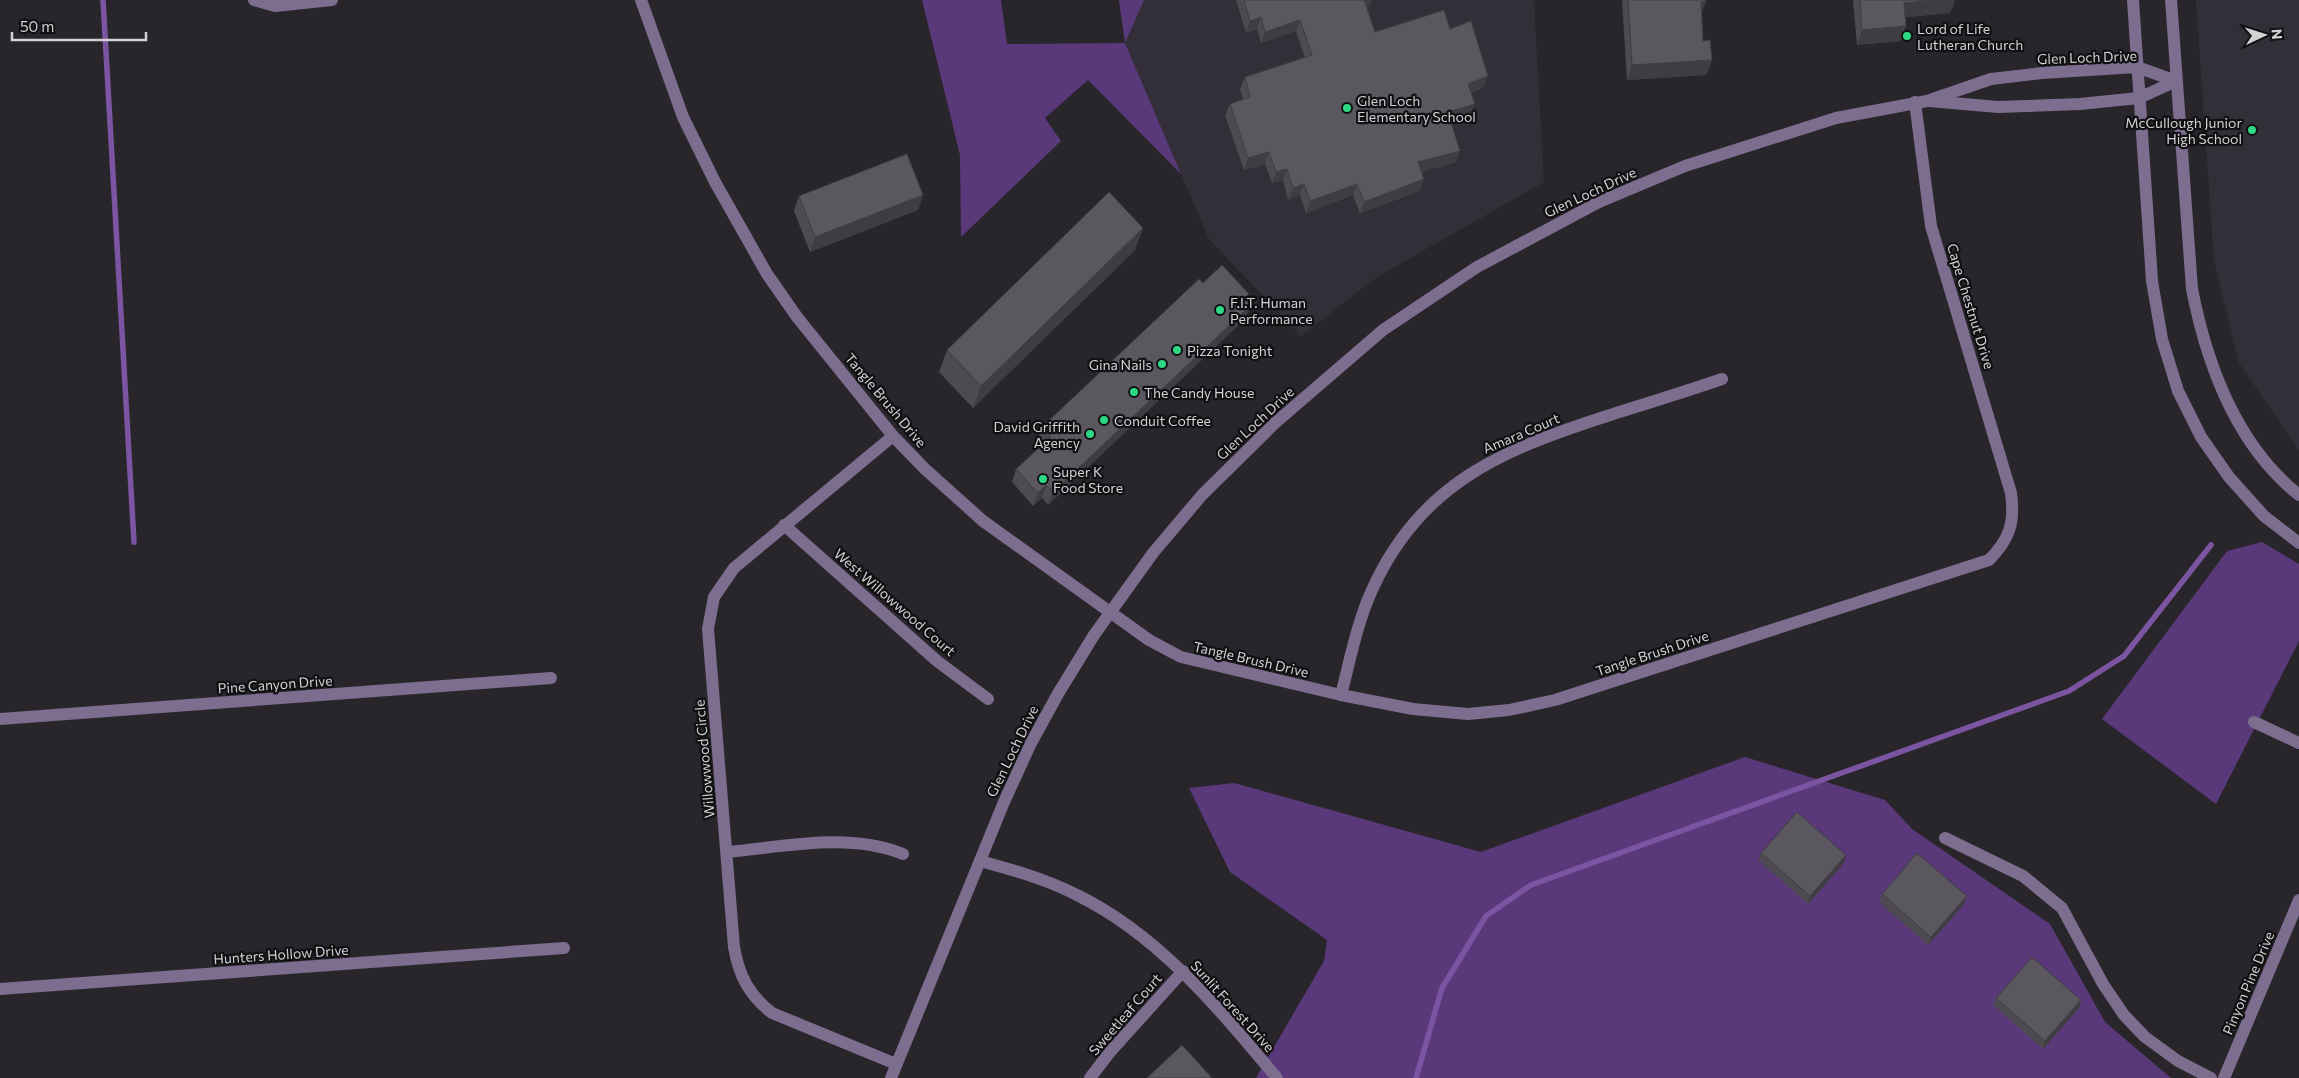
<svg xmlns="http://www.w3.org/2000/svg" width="2299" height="1078" font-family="Commissioner,sans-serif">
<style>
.built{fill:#332f39}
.green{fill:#5a397a}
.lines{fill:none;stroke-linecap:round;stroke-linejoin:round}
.stream{stroke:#7b55a1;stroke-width:5.5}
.minor{stroke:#7d6d8f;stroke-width:12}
.wall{fill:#4d4b51}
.shaded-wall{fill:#3f3d42}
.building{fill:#5a575e;stroke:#3f3d42}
.poi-dot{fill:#2cd884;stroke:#100f12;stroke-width:2}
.labels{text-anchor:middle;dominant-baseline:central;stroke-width:4.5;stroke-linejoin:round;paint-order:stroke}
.poi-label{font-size:14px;fill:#d2d1d4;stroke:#100f12;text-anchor:start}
.street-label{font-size:14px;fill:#d2d1d4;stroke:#100f12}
</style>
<rect width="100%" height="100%" fill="#28262b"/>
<g class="built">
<polygon points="1119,0 1534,0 1544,182 1377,277 1301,336 1209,239 1125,43"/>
<polygon points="2196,0 2299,0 2299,450 2239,363 2214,261"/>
</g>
<g class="green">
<polygon points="922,0 1001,0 1007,44 1125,43 1119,0 1144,0 1125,43 1181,174 1088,80 1045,118 1061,141 961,237 960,155"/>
<polygon points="2262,542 2299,564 2299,641 2216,804 2102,719 2227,551"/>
<polygon points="1745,757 1885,800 1912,829 2050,924 2105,1022 2171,1078 1256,1078 1324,961 1327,940 1230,872 1189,788 1234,783 1481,852"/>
</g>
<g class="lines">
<g class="stream">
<polyline points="103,0 134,542"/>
<polyline points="1416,1078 1442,988 1486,916 1531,885 2069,691 2124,656 2211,545"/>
</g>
<g class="minor">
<polyline points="254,0 275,6 332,0"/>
<path d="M641,0L683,117L715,182L767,274L797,317L893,436L925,469L983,521L1149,640L1181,657L1341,695L1413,709L1468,714L1509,710L1555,700L1989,560C2010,539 2015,522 2011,493L1931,226L1915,102"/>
<polyline points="2133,0 2152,281 2162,339 2178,391 2201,437 2229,477 2264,516 2299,543"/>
<path d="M2171,0L2192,289C2207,366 2236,445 2299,495"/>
<polyline points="1929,101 1998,107 2080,104 2139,98 2176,81"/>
<path d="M893,436L734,568L714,597L708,629L734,947C739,976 749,995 772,1013L896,1064"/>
<polyline points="784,525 937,661 988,699"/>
<path d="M1341,695C1350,660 1357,623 1372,590C1420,483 1502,450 1607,416C1645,404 1684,392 1722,379"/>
<polyline points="0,719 551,678"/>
<polyline points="2254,722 2299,743"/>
<polyline points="1945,838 2023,876 2062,908 2103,984 2124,1015 2145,1037 2178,1061 2211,1078"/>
<path d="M727,852C784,847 848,832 903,854"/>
<path d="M980,861C1013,870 1046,879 1077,895C1159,935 1219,1009 1277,1078"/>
<polyline points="0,989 564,948"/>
<polyline points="891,1078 1004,802 1031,743 1059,692 1094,635 1153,553 1202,495 1275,423 1383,330 1477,267 1599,202 1685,166 1836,118 1927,101 1991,79 2042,73 2137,67 2176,81"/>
<polyline points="1090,1078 1110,1052 1183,971"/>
<polyline points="2224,1078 2299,900"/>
</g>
</g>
<g class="wall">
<polygon points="1236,0 1372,0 1370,6 1367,7 1375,32 1450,29 1484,87 1471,93 1470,115 1451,121 1456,162 1421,172 1420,191 1360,213 1353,195 1306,213 1300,195 1288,200 1283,180 1272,183 1265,164 1244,170 1225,115 1230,104 1243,99 1240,89 1245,77 1305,58 1296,31 1261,43 1257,29 1246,33"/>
<polygon points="1622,0 1705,0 1702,12 1703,41 1712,60 1706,75 1627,80"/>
<polygon points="1853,0 1955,0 1950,13 1906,17 1901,41 1857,45"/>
<polygon points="923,195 918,210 810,252 794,211 799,196"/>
<polygon points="1143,228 1135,250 973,408 939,372 947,350"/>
<polygon points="1203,283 1247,300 1246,318 1048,505 1042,498 1033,506 1012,482 1016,469 1042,445 1037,440 1042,427"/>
<polygon points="1761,853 1844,863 1808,904 1758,860"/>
<polygon points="1882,894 1964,904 1928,945 1879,902"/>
<polygon points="1996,998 2081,1000 2079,1008 2043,1049 1993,1005"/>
</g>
<g class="shaded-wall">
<polygon points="1363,0 1372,0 1370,6 1360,10"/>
<polygon points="1935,0 1955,0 1950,13 1899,18 1904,3"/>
<polygon points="1701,2 1706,2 1700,17"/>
<polygon points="1261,17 1257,29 1246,33 1250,21"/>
<polygon points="1300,20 1296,31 1261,43 1265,32"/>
<polygon points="1906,26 1901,41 1857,45 1862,30"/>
<polygon points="1712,60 1706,75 1627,80 1632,65"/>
<polygon points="1488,76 1484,87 1464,96 1468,84"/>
<polygon points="1475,104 1470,115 1444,123 1448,112"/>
<polygon points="1460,151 1456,162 1414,174 1418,162"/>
<polygon points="1269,152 1265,164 1244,170 1248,158"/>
<polygon points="1287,169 1283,180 1272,183 1276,172"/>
<polygon points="1424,179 1420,191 1360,213 1364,202"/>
<polygon points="1304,184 1300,195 1288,200 1293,188"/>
<polygon points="1357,184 1353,195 1306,213 1310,201"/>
<polygon points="923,195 918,210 810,252 815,237"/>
<polygon points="1143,228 1135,250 973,408 981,386"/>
<polygon points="1251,305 1246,318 1048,505 1053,492"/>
<polygon points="1046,485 1042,498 1033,506 1038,493"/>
<polygon points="1846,855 1844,863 1808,904 1810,896"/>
<polygon points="1967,896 1964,904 1928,945 1931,937"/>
<polygon points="2081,1000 2079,1008 2043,1049 2045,1041"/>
</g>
<g class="building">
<polygon points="1244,0 1364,0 1375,32 1444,10 1450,29 1471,21 1488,76 1468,84 1475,104 1448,112 1460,151 1418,162 1424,179 1364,202 1357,184 1310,201 1304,184 1293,188 1287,169 1276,172 1269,152 1248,158 1230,104 1250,97 1245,77 1312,55 1300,20 1265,32 1261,17 1250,21"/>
<polygon points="1628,0 1705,0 1706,2 1701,2 1703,41 1710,40 1712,60 1632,65"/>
<polygon points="1860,0 1935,0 1904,3 1906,26 1862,30"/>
<polygon points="907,154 923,195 815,237 799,196"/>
<polygon points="1109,192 1143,228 981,386 947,350"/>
<polygon points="1222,265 1249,294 1245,298 1251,305 1053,492 1046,485 1038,493 1016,469 1051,437 1042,427 1199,279 1203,283"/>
<polygon points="1797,812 1846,855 1810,896 1761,853"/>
<polygon points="1917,853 1967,896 1931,937 1882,894"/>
<polygon points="2032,957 2081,1000 2045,1041 1996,998"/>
<polygon points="1182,1045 1212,1078 1147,1078"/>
</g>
<g class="poi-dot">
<circle cx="1907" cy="36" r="5"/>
<circle cx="1347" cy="108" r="5"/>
<circle cx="2252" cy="130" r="5"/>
<circle cx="1220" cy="310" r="5"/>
<circle cx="1177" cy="350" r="5"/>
<circle cx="1162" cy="364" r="5"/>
<circle cx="1134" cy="392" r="5"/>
<circle cx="1104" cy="420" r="5"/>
<circle cx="1090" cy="434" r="5"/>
<circle cx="1043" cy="479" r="5"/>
</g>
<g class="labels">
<g class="poi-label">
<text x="1917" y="28">Lord of Life<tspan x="1917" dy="16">Lutheran Church</tspan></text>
<text x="1357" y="100">Glen Loch<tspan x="1357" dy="16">Elementary School</tspan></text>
<text x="2242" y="122" text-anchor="end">McCullough Junior<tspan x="2242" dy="16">High School</tspan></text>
<text x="1230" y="302">F.I.T. Human<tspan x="1230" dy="16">Performance</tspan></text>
<text x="1187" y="350">Pizza Tonight</text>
<text x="1152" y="364" text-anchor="end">Gina Nails</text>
<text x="1144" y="392">The Candy House</text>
<text x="1114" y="420">Conduit Coffee</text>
<text x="1080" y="426" text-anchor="end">David Griffith<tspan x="1080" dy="16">Agency</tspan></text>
<text x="1053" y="471">Super K<tspan x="1053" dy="16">Food Store</tspan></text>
</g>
<g class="street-label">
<text transform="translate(2087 57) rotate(-2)">Glen Loch Drive</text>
<text transform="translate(1590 192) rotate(-25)">Glen Loch Drive</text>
<text transform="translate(1971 306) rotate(73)">Cape Chestnut Drive</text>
<text transform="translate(886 400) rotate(50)">Tangle Brush Drive</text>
<text transform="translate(1255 423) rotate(-43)">Glen Loch Drive</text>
<text transform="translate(1521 433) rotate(-23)">Amara Court</text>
<text transform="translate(895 602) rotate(41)">West Willowwood Court</text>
<text transform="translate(1652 653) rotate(-18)">Tangle Brush Drive</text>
<text transform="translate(1251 659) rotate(13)">Tangle Brush Drive</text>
<text transform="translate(275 684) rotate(-4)">Pine Canyon Drive</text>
<text transform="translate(1012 751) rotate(-64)">Glen Loch Drive</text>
<text transform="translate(704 759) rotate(-95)">Willowwood Circle</text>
<text transform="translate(281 954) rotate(-4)">Hunters Hollow Drive</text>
<text transform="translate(2248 983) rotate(-67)">Pinyon Pine Drive</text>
<text transform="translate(1233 1006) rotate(48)">Sunlit Forest Drive</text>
<text transform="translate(1125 1014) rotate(-49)">Sweetleaf Court</text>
</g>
</g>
<g transform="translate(2264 35) rotate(86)" stroke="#100f12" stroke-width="4" paint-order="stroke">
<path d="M0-4L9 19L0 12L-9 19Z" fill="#d2d1d4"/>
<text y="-8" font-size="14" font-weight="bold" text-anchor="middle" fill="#d2d1d4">N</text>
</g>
<path d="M12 32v8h134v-8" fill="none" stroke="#d2d1d4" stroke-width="2.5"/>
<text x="20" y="32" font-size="15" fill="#d2d1d4" stroke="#100f12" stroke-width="4" paint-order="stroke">50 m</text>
</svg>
